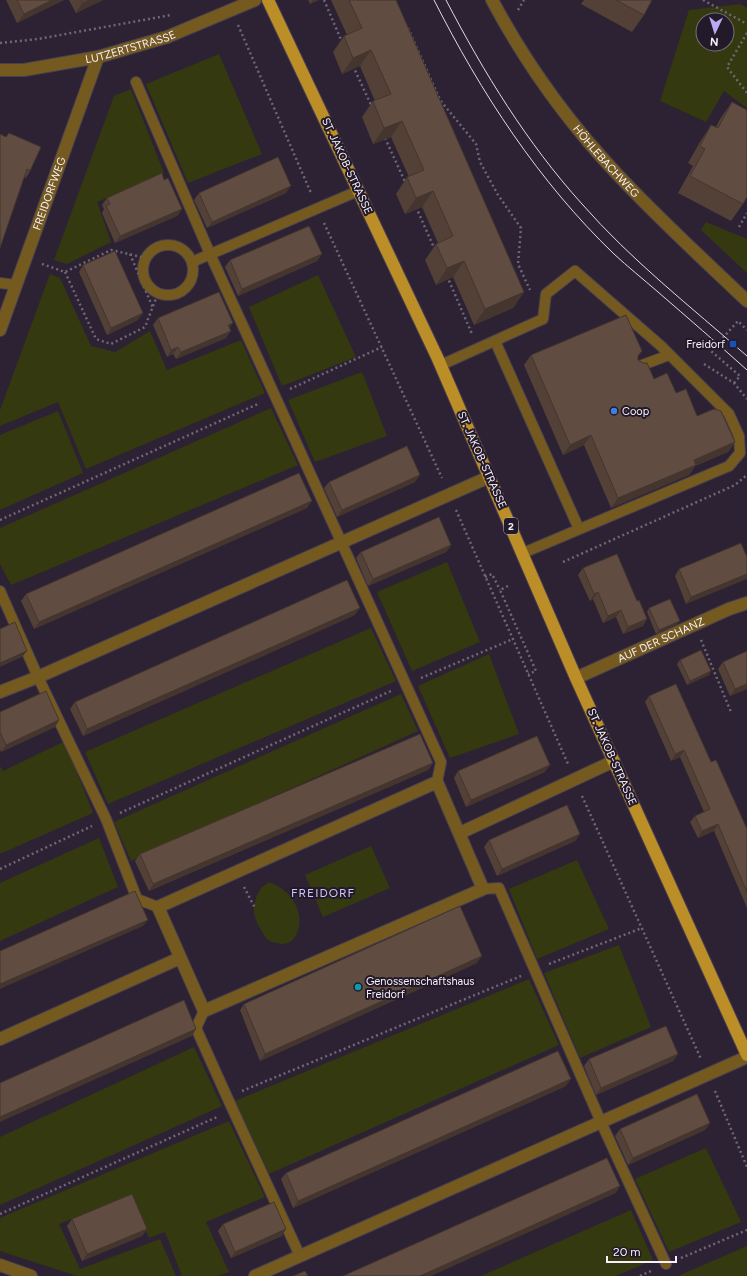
<svg xmlns="http://www.w3.org/2000/svg" width="747" height="1276" font-family="Figtree,sans-serif">
<style>
.green{fill:#34390f;fill-rule:evenodd}
.lines{fill:none;stroke-linecap:round;stroke-linejoin:round}
.lane-casing{stroke:#483f4f;stroke-width:12}
.street-casing{stroke:#483f4f;stroke-width:14}
.primary-casing{stroke:#483f4f;stroke-width:14}
.path{stroke:#6f6676;stroke-width:2.5;stroke-dasharray:2 3;stroke-linecap:butt}
.lane{stroke:#755a20;stroke-width:10}
.street{stroke:#755a20;stroke-width:12}
.primary{stroke:#bb8e28;stroke-width:12}
.tram{stroke:#e1dae6;stroke-width:1}
.wall{fill:#534138}
.shaded-wall{fill:#44352e}
.building{fill:#614c41;stroke:#44352e}
.transit-dot{fill:#1a4fb4;stroke:#221929;stroke-width:1.5}
.shop-dot{fill:#3f7fe0;stroke:#221929;stroke-width:1.5}
.culture-dot{fill:#0f9aa8;stroke:#221929;stroke-width:1.5}
.labels{text-anchor:middle;dominant-baseline:central;stroke-width:4;stroke-linejoin:round;paint-order:stroke}
.shield{fill:#221929;stroke:#b7b0bd;stroke-width:1}
.shield-label{font-size:10px;font-weight:bold;fill:#f7f0fc}
.street-label{font-size:11px;fill:#f7f0fc;stroke:#221929}
.poi-label{font-size:11px;fill:#f7f0fc;stroke:#221929;text-anchor:start}
.neighbourhood-label{font-size:12px;letter-spacing:1px;fill:#d0c5fe;stroke:#221929}
</style>
<rect width="100%" height="100%" fill="#2c2233"/>
<g class="green">
<path d="M741,4L747,8V108L724,91L706,122L660,101L689,10ZM703,20H727V44H703Z"/>
<polygon points="219,54 262,154 188,183 146,84"/>
<polygon points="131,89 164,173 97,202 111,242 67,264 54,260 114,96"/>
<polygon points="706,222 747,239 747,273 701,230"/>
<polygon points="50,274 60,278 91,346 115,352 150,331 167,370 241,340 265,393 86,469 58,402 0,426 0,410"/>
<polygon points="318,275 356,357 282,386 249,307"/>
<polygon points="362,372 387,436 315,462 288,400"/>
<polygon points="271,408 298,465 11,585 0,564 0,528"/>
<polygon points="58,411 83,473 0,510 0,435"/>
<polygon points="447,562 480,642 412,671 377,592"/>
<polygon points="371,628 396,681 108,804 85,752"/>
<polygon points="489,654 519,734 450,758 418,686"/>
<polygon points="401,694 418,731 131,861 114,822"/>
<polygon points="65,741 93,813 0,854 0,766 3,771"/>
<polygon points="99,838 118,887 0,941 0,883"/>
<polygon points="371,846 390,888 323,917 305,875"/>
<polygon points="577,860 609,929 537,959 509,889"/>
<path d="M269,882C283,887 294,897 298,911C303,926 295,949 277,943C274,942 270,942 268,940C266,939 264,935 263,933C259,927 255,919 254,913C253,906 257,892 262,887C264,885 267,884 269,882Z"/>
<polygon points="619,945 651,1027 580,1058 544,973"/>
<polygon points="529,979 559,1045 269,1174 235,1101"/>
<polygon points="194,1047 222,1106 0,1205 0,1137"/>
<polygon points="229,1121 265,1197 206,1222 229,1272 218,1276 182,1276 165,1232 149,1238 130,1195 59,1224 80,1269 160,1239 176,1276 77,1276 0,1251 0,1218"/>
<polygon points="706,1148 741,1222 669,1252 635,1179"/>
<polygon points="631,1210 653,1260 616,1276 481,1276"/>
<polygon points="747,1246 747,1276 678,1276"/>
</g>
<g class="lines">
<defs>
<g id="lane">
<polyline points="136,82 210,254 275,396 441,762 437,782"/>
<circle cx="168" cy="270" r="25"/>
<polyline points="192,262 358,191"/>
<polyline points="0,283 16,285"/>
<polyline points="495,341 579,529"/>
<polyline points="441,365 543,319 546,294 575,271 661,346 729,414 739,436 740,453 729,466 523,553"/>
<polyline points="637,367 669,355"/>
<polyline points="0,591 38,677 106,819 137,899 158,907"/>
<polyline points="483,889 499,888 601,1122 666,1264"/>
<polyline points="204,1011 196,1028 227,1097 300,1256"/>
</g>
<g id="street">
<path id="s1" d="M492,0C525,62 569,123 617,174C658,218 703,259 747,301"/>
<path id="s2" d="M0,70H24L98,57L167,37L255,0"/>
<path id="s3" d="M0,330L98,57"/>
<path id="s4" d="M576,678L729,609L747,603"/>
<polyline points="0,692 38,677 489,477"/>
<polygon points="437,782 483,889 204,1011 158,907"/>
<polyline points="460,833 614,761"/>
<polyline points="0,1039 180,958"/>
<polyline points="0,1265 31,1276"/>
<polyline points="255,1276 747,1057"/>
</g>
<polyline id="primary" points="268,0 438,359 576,678 747,1055"/>
</defs>
<use href="#lane" class="lane-casing"/>
<use href="#street" class="street-casing"/>
<use href="#primary" class="primary-casing"/>
<g class="path">
<polyline points="324,0 342,42"/>
<polyline points="703,0 747,24"/>
<polyline points="518,10 524,0"/>
<polyline points="238,25 311,193"/>
<polyline points="408,28 440,100 476,144 480,162 498,195 521,228 518,264 530,290"/>
<polyline points="747,33 727,67 747,93"/>
<polyline points="0,43 38,39 171,15"/>
<polyline points="353,66 372,107"/>
<polyline points="385,138 406,184"/>
<polyline points="416,207 435,250"/>
<polyline points="324,223 442,478"/>
<polyline points="739,227 747,213"/>
<polyline points="130,254 153,308"/>
<polyline points="42,264 65,272 111,250 146,258"/>
<polyline points="65,272 96,339 111,344 145,327 158,293"/>
<polyline points="447,276 472,334"/>
<polyline points="704,364 734,383 747,399"/>
<polyline points="734,383 740,376 711,351 738,321 747,330"/>
<polyline points="290,389 382,347"/>
<polyline points="456,510 568,764"/>
<polyline points="0,520 260,403"/>
<polyline points="563,562 735,485 747,475"/>
<polyline points="485,577 492,574 500,590"/>
<polyline points="508,586 500,590 536,671 528,674"/>
<polyline points="701,640 731,712"/>
<polyline points="421,678 513,639"/>
<polyline points="582,796 701,1059"/>
<polyline points="120,813 391,691"/>
<polyline points="0,869 92,826"/>
<polyline points="244,887 255,908"/>
<polyline points="549,964 642,928"/>
<polyline points="242,1091 521,976"/>
<polyline points="715,1091 747,1167"/>
<polyline points="0,1214 217,1117"/>
<polyline points="681,1258 747,1230"/>
<polyline points="640,1276 651,1271"/>
</g>
<use href="#lane" class="lane"/>
<use href="#street" class="street"/>
<use href="#primary" class="primary"/>
<g class="tram">
<path d="M434,0C481,93 539,182 614,254C628,267 643,279 658,292C688,318 717,343 747,370"/>
<path d="M446,0C484,73 527,143 582,204C631,260 691,307 747,356"/>
</g>
</g>
<g class="wall">
<polygon points="6,0 64,0 17,23"/>
<polygon points="69,0 103,0 76,13"/>
<polygon points="308,0 319,0 310,4"/>
<polygon points="331,0 396,0 524,292 513,308 474,325 453,277 436,285 425,260 436,244 438,243 422,207 405,214 396,194 407,177 409,177 391,137 373,144 362,117 373,101 375,101 360,66 342,74 333,52 344,36 347,35"/>
<polygon points="584,0 652,0 644,15 632,32 581,4"/>
<polygon points="732,102 743,204 731,221 678,193 693,166 688,163 700,142 711,125 716,127 720,119"/>
<polygon points="0,134 30,171 26,178 24,177"/>
<polygon points="199,193 286,193 207,228 194,200"/>
<polygon points="107,198 182,209 177,216 115,243 102,213 104,209 102,205"/>
<polygon points="322,254 317,261 238,296 225,267 230,260"/>
<polygon points="83,265 138,320 107,335 79,272"/>
<polygon points="158,318 230,328 226,338 176,359 173,354 167,357 153,325"/>
<polygon points="531,355 638,357 638,360 654,379 676,393 697,416 735,442 728,452 695,466 689,475 611,508 584,445 563,455 524,365"/>
<polygon points="329,482 415,482 337,517 324,488"/>
<polygon points="307,508 34,629 21,601 26,594"/>
<polygon points="451,545 446,552 368,586 356,558 361,552"/>
<polygon points="746,555 686,604 675,576 679,569"/>
<polygon points="583,568 637,601 647,619 643,626 623,634 616,617 603,623 593,599 590,601 578,575"/>
<polygon points="649,608 677,624 656,634 647,612"/>
<polygon points="355,615 83,736 70,709 75,702"/>
<polygon points="680,660 709,675 687,685 677,664"/>
<polygon points="723,662 747,689 730,696 718,669"/>
<polygon points="649,696 711,762 747,829 747,908 714,831 698,838 690,822 695,816 704,812 680,757 671,761 645,702"/>
<polygon points="0,712 59,720 55,727 1,752 0,749"/>
<polygon points="433,763 428,770 149,891 135,861 140,854"/>
<polygon points="458,771 545,772 466,807 454,778"/>
<polygon points="580,834 575,841 497,876 484,847 489,840"/>
<polygon points="477,963 260,1061 240,1010 244,1004"/>
<polygon points="678,1054 673,1061 596,1095 584,1066 589,1059"/>
<polygon points="566,1086 293,1208 281,1179 286,1173"/>
<polygon points="710,1123 705,1130 628,1165 615,1136 620,1129"/>
<polygon points="72,1219 147,1229 142,1236 82,1261 67,1226"/>
<polygon points="223,1224 282,1236 231,1258 218,1231"/>
</g>
<g class="shaded-wall">
<polygon points="52,0 64,0 17,23 24,14"/>
<polygon points="90,0 103,0 76,13 82,3"/>
<polygon points="313,0 319,0 310,4"/>
<polygon points="371,50 360,66 342,74 353,58"/>
<polygon points="402,121 391,137 373,144 384,128"/>
<polygon points="291,186 286,193 207,228 212,222"/>
<polygon points="433,191 422,207 405,214 416,198"/>
<polygon points="182,209 177,216 115,243 120,236"/>
<polygon points="322,254 317,261 238,296 242,289"/>
<polygon points="464,261 453,277 436,285 447,268"/>
<polygon points="524,292 513,308 474,325 485,309"/>
<polygon points="143,313 138,320 107,335 111,328"/>
<polygon points="233,323 228,330 228,325"/>
<polygon points="231,331 226,338 176,359 181,352"/>
<polygon points="178,347 173,354 167,357 171,350"/>
<polygon points="591,435 584,445 563,455 570,445"/>
<polygon points="735,442 728,452 695,466 689,475 611,508 618,498 694,460"/>
<polygon points="420,475 415,482 337,517 342,510"/>
<polygon points="312,501 307,508 34,629 39,622"/>
<polygon points="451,545 446,552 368,586 373,579"/>
<polygon points="747,574 747,579 686,604 691,597"/>
<polygon points="598,592 593,599 590,601 594,594"/>
<polygon points="360,608 355,615 83,736 87,729"/>
<polygon points="621,610 616,617 603,623 608,616"/>
<polygon points="647,619 643,626 623,634 628,627"/>
<polygon points="680,621 677,624 656,634 659,630"/>
<polygon points="27,651 22,657 0,667 0,663"/>
<polygon points="711,671 709,675 687,685 690,681"/>
<polygon points="747,684 747,689 730,696 735,689"/>
<polygon points="59,720 55,727 1,752 6,745"/>
<polygon points="684,750 680,757 671,761 675,754"/>
<polygon points="433,763 428,770 149,891 153,884"/>
<polygon points="550,765 545,772 466,807 471,800"/>
<polygon points="718,824 714,831 698,838 702,831"/>
<polygon points="580,834 575,841 497,876 502,869"/>
<polygon points="148,920 143,926 0,989 0,984"/>
<polygon points="482,956 477,963 260,1061 265,1054"/>
<polygon points="196,1029 192,1036 0,1122 0,1117"/>
<polygon points="678,1054 673,1061 596,1095 601,1088"/>
<polygon points="571,1079 566,1086 293,1208 298,1201"/>
<polygon points="710,1123 705,1130 628,1165 633,1158"/>
<polygon points="620,1186 616,1193 431,1276 420,1276"/>
<polygon points="147,1229 142,1236 82,1261 87,1254"/>
<polygon points="286,1229 282,1236 231,1258 235,1252"/>
</g>
<g class="building">
<polygon points="17,0 52,0 24,14"/>
<polygon points="81,0 90,0 82,3"/>
<polygon points="349,0 396,0 524,292 485,309 464,261 447,268 436,244 453,236 433,191 416,198 407,177 424,170 402,121 384,128 373,101 391,94 371,50 353,58 344,36 362,28"/>
<polygon points="616,0 652,0 644,15"/>
<polygon points="732,102 747,110 747,197 743,204 690,176 705,149 700,146 711,125 718,128"/>
<polygon points="9,133 41,147 30,171 27,169 0,248 0,134 6,137"/>
<polygon points="278,157 291,186 212,222 199,193"/>
<polygon points="162,173 164,180 168,178 182,209 120,236 106,206 110,204 107,198"/>
<polygon points="309,226 322,254 242,289 230,260"/>
<polygon points="115,251 143,313 111,328 83,265"/>
<polygon points="219,292 233,323 228,325 231,331 181,352 178,347 171,350 158,318"/>
<polygon points="626,315 642,351 638,356 638,360 643,363 647,363 654,379 667,373 676,393 686,389 697,416 714,409 721,411 735,442 694,460 696,465 618,498 591,435 570,445 531,355"/>
<polygon points="407,446 420,475 342,510 329,482"/>
<polygon points="299,473 312,501 39,622 26,594"/>
<polygon points="439,517 451,545 373,579 361,552"/>
<polygon points="741,543 746,555 747,555 747,574 691,597 679,569"/>
<polygon points="617,554 637,601 639,600 647,619 628,627 621,610 608,616 598,592 594,594 583,568"/>
<polygon points="347,580 360,608 87,729 75,702"/>
<polygon points="670,599 680,621 659,630 649,608"/>
<polygon points="15,622 27,651 0,663 0,629"/>
<polygon points="701,650 711,671 690,681 680,660"/>
<polygon points="747,651 747,684 735,689 723,662"/>
<polygon points="676,684 711,762 716,760 747,829 747,892 718,824 702,831 695,816 710,809 684,750 675,754 649,696"/>
<polygon points="46,691 59,720 6,745 0,732 0,712"/>
<polygon points="420,734 433,763 153,884 140,854"/>
<polygon points="537,736 550,765 471,800 458,771"/>
<polygon points="567,805 580,834 502,869 489,840"/>
<polygon points="135,891 148,920 0,984 0,951"/>
<polygon points="460,906 482,956 265,1054 244,1004"/>
<polygon points="184,1000 196,1029 0,1117 0,1083"/>
<polygon points="666,1026 678,1054 601,1088 589,1059"/>
<polygon points="558,1051 571,1079 298,1201 286,1173"/>
<polygon points="697,1094 710,1123 633,1158 620,1129"/>
<polygon points="607,1158 620,1186 420,1276 343,1276"/>
<polygon points="132,1194 147,1229 87,1254 72,1219"/>
<polygon points="274,1202 286,1229 235,1252 223,1224"/>
<polygon points="305,1271 308,1276 293,1276"/>
</g>
<rect class="transit-dot" x="729" y="340" width="8" height="8" rx="2"/>
<circle class="shop-dot" cx="614" cy="411" r="4"/>
<circle class="culture-dot" cx="358" cy="987" r="4"/>
<g class="labels">
<rect class="shield" x="504" y="518" width="14" height="16" rx="3"/>
<g class="shield-label">
<text x="511" y="526">2</text>
</g>
<g class="street-label">
<text stroke="none"><textPath href="#s2" startOffset="133">LUTZERTSTRASSE</textPath></text>
<text stroke="none"><textPath href="#s1" startOffset="198">HÖHLEBACHWEG</textPath></text>
<text transform="translate(347 166) rotate(65)">ST. JAKOB-STRASSE</text>
<text stroke="none"><textPath href="#s3" startOffset="145">FREIDORFWEG</textPath></text>
<text transform="translate(482 460) rotate(66)">ST. JAKOB-STRASSE</text>
<text stroke="none"><textPath href="#s4" startOffset="93">AUF DER SCHANZ</textPath></text>
<text transform="translate(612 757) rotate(66)">ST. JAKOB-STRASSE</text>
</g>
<g class="poi-label">
<text x="725" y="344" text-anchor="end">Freidorf</text>
<text x="622" y="411">Coop</text>
<text x="366" y="981">Genossenschaftshaus<tspan x="366" dy="13">Freidorf</tspan></text>
</g>
<g class="neighbourhood-label">
<text x="323" y="893">FREIDORF</text>
</g>
</g>
<g transform="translate(715 32) rotate(184)"><circle r="19" fill="#221929" stroke="#776f7d"/>
<path d="M0-3L7 15L0 10L-7 15Z" fill="#baaaf6"/>
<text y="-6" font-size="11" font-weight="bold" text-anchor="middle" fill="#f7f0fc">N</text>
</g>
<path d="M607 1256v6h69v-6" fill="none" stroke="#f7f0fc" stroke-width="2"/>
<text x="613" y="1256" font-size="12" fill="#f7f0fc" stroke="#221929" stroke-width="3" paint-order="stroke">20 m</text>
</svg>
